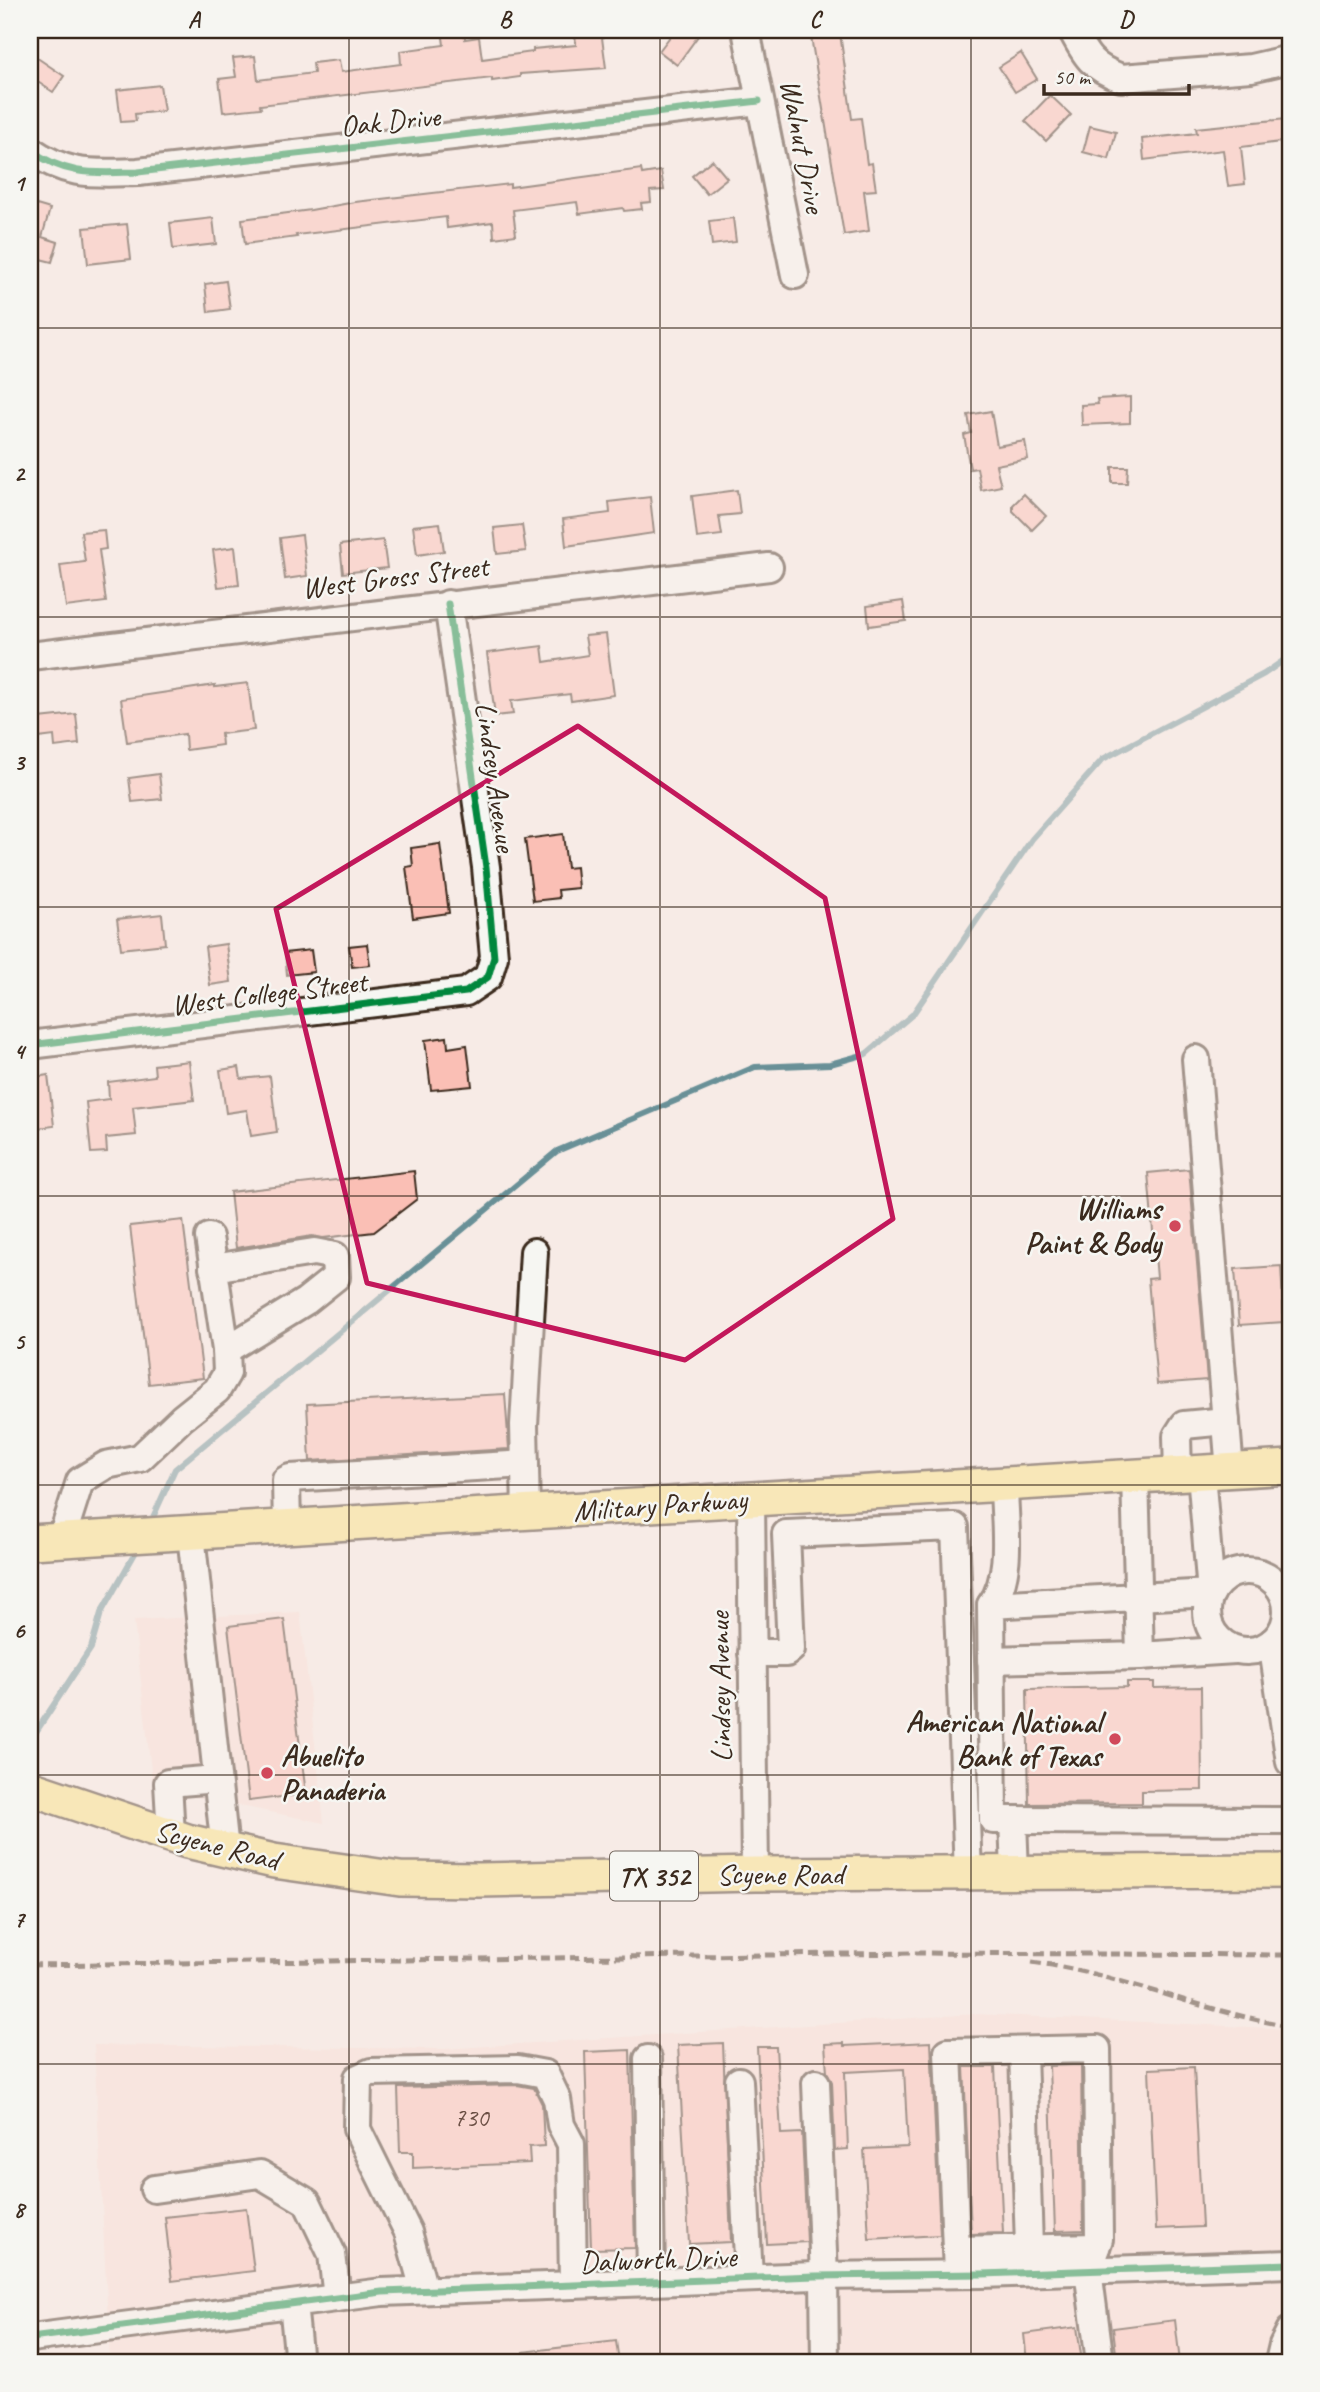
<svg xmlns="http://www.w3.org/2000/svg" width="1320" height="2392" font-family="Caveat,sans-serif">
<style>
.built{fill:#f8ded7}
.lines{fill:none;stroke-linecap:round;stroke-linejoin:round}
.stream{stroke:#699097;stroke-width:6}
.building{fill:#fabfb5;stroke:#3b2a1e;stroke-width:2}
.minor-casing{stroke:#3b2a1e;stroke-width:32}
.major-casing{stroke:#3b2a1e;stroke-width:38}
.minor{stroke:#f6f6f2;stroke-width:26}
.major{stroke:#f8e281;stroke-width:33}
.rail{stroke:#3b2a1e;stroke-width:5;stroke-dasharray:10 5;stroke-linecap:butt}
.cycleway-casing{stroke:#f6f6f2;stroke-width:11}
.cycleway{stroke:#00873e;stroke-width:7}
.marked{fill:none;stroke:#c2185b;stroke-width:5;stroke-linejoin:round}
.grid{fill:none;stroke:#3b2a1e;stroke-width:2;stroke-opacity:0.55}
.poi-dot{fill:#d1495b;stroke:#f6f6f2;stroke-width:2.5}
.labels{text-anchor:middle;dominant-baseline:central;stroke-width:5;stroke-linejoin:round;paint-order:stroke}
.number-label{font-size:26px;fill:#6b4f44}
.shield{fill:#f6f6f2;stroke:#73675e;stroke-width:2}
.shield-label{font-size:28px;font-weight:bold;fill:#3b2a1e}
.street-label{font-size:30px;fill:#3b2a1e;stroke:#f6f6f2}
.poi-label{font-size:30px;font-weight:bold;fill:#3b2a1e;stroke:#f6f6f2;text-anchor:end}
.neatline{fill:none;stroke:#3b2a1e;stroke-width:2.5}
.grid-label{font-size:23px;text-anchor:middle;font-weight:bold;fill:#3b2a1e}
</style>
<rect width="100%" height="100%" fill="#f7ebe6"/>
<filter id="ink" filterUnits="userSpaceOnUse"><feTurbulence type="fractalNoise" baseFrequency=".0143" numOctaves="2"/><feDisplacementMap in="SourceGraphic" scale="14" xChannelSelector="R" yChannelSelector="G"/><feConvolveMatrix kernelMatrix="1 2 1 2 8 2 1 2 1" color-interpolation-filters="sRGB"/></filter>
<g filter="url(#ink)">
<g class="built">
<polygon points="300,1612 324,1823 153,1788 134,1620"/>
<polygon points="974,2014 1290,2029 1290,2362 110,2362 94,2045 444,2049"/>
</g>
<g class="lines">
<g class="stream">
<polyline points="149,1526 175,1469 557,1151 755,1067 830,1064 866,1054 913,1014 1032,839 1103,759 1264,674 1290,656"/>
<polyline points="30,1741 91,1648 101,1613 138,1548"/>
</g>
</g>
<g class="building">
<polygon points="442,30 464,30 465,39 479,37 482,59 533,52 533,49 576,45 575,33 601,30 606,68 520,74 520,77 492,81 492,78 260,105 261,108 223,112 219,79 236,77 233,58 255,56 258,80 314,73 313,63 339,60 341,72 401,64 400,51 444,45"/>
<polygon points="675,30 689,30 698,36 677,65 659,51"/>
<polygon points="840,33 852,119 861,118 867,164 872,163 876,190 864,191 869,231 844,235 811,37"/>
<polygon points="30,53 64,76 53,92 30,77"/>
<polygon points="1021,53 1037,79 1015,92 999,67"/>
<polygon points="160,85 164,111 135,114 136,121 121,122 117,90"/>
<polygon points="1050,95 1071,115 1046,141 1025,121"/>
<polygon points="1286,119 1289,141 1241,147 1245,184 1228,186 1223,150 1144,160 1142,139 1197,133 1196,128"/>
<polygon points="1090,126 1116,132 1109,159 1083,152"/>
<polygon points="712,160 727,178 707,194 692,176"/>
<polygon points="641,169 642,174 661,171 664,190 650,191 651,202 641,203 642,209 624,211 623,208 579,214 577,202 513,210 516,235 494,238 493,222 447,228 446,217 296,235 297,237 245,244 242,219 311,210 355,202 510,184 510,187"/>
<polygon points="30,203 50,209 42,237 58,242 52,262 36,258 34,265 30,264"/>
<polygon points="213,218 216,244 173,249 170,223"/>
<polygon points="733,218 736,242 712,245 709,221"/>
<polygon points="127,224 131,259 88,264 84,228"/>
<polygon points="226,281 230,309 208,312 205,284"/>
<polygon points="1130,397 1130,423 1082,425 1081,405 1098,404 1097,399"/>
<polygon points="991,411 997,446 1025,441 1028,459 996,465 1001,486 981,490 977,468 970,469 964,435 971,433 968,415"/>
<polygon points="1112,467 1128,467 1127,483 1112,483"/>
<polygon points="737,490 740,514 719,516 722,535 697,538 692,496"/>
<polygon points="1024,494 1046,516 1032,530 1013,511 1013,505"/>
<polygon points="650,497 654,533 566,546 563,519 610,513 609,502"/>
<polygon points="440,523 444,551 417,555 413,526"/>
<polygon points="522,525 526,551 497,554 494,528"/>
<polygon points="104,530 106,549 99,550 106,602 66,607 60,565 85,562 81,532"/>
<polygon points="302,535 307,576 285,579 280,538"/>
<polygon points="383,540 387,568 343,573 340,545"/>
<polygon points="235,547 239,585 218,587 213,550"/>
<polygon points="903,601 906,621 869,626 867,606"/>
<polygon points="606,634 614,695 571,701 570,694 511,701 513,714 495,716 487,653 542,646 544,662 588,655 585,636"/>
<polygon points="248,683 254,730 221,734 222,745 186,750 185,734 127,742 121,699 215,685 215,687"/>
<polygon points="76,714 79,744 55,747 54,736 30,739 30,719"/>
<polygon points="159,774 162,799 132,802 129,778"/>
<polygon points="563,834 567,868 576,867 578,888 558,890 559,898 533,901 525,839"/>
<polygon points="440,844 449,913 413,918 406,867 413,866 411,848"/>
<polygon points="162,914 165,944 121,949 117,919"/>
<polygon points="226,944 231,982 210,985 205,947"/>
<polygon points="367,944 370,965 352,967 349,946"/>
<polygon points="311,950 314,972 287,975 285,953"/>
<polygon points="447,1037 448,1048 467,1045 472,1086 431,1090 425,1040"/>
<polygon points="189,1061 194,1100 133,1107 136,1135 106,1138 107,1152 91,1153 86,1102 109,1099 108,1082 155,1076 154,1065"/>
<polygon points="239,1067 241,1079 270,1076 277,1132 251,1136 247,1110 226,1113 220,1070"/>
<polygon points="48,1075 54,1126 30,1129 30,1078"/>
<polygon points="1189,1169 1207,1380 1157,1384 1148,1279 1157,1278 1148,1173"/>
<polygon points="414,1171 417,1199 374,1232 323,1238 312,1236 236,1248 230,1192"/>
<polygon points="183,1220 203,1378 149,1384 130,1226"/>
<polygon points="1281,1266 1284,1322 1239,1325 1235,1269"/>
<polygon points="505,1394 509,1449 310,1461 307,1404"/>
<polygon points="284,1619 306,1794 249,1801 228,1626"/>
<polygon points="1127,1682 1154,1682 1154,1688 1201,1687 1202,1790 1142,1791 1142,1803 1029,1804 1027,1689 1127,1687"/>
<polygon points="931,2042 940,2235 869,2239 864,2149 908,2147 904,2069 845,2072 848,2149 835,2150 832,2082 827,2072 825,2044 844,2043 844,2046"/>
<polygon points="723,2043 731,2242 689,2244 678,2045"/>
<polygon points="757,2047 776,2047 781,2134 802,2133 807,2242 767,2244"/>
<polygon points="630,2050 635,2248 591,2249 585,2052"/>
<polygon points="1081,2065 1083,2230 1055,2231 1049,2066"/>
<polygon points="964,2067 995,2067 1003,2233 971,2234"/>
<polygon points="1194,2067 1202,2227 1156,2229 1149,2069"/>
<polygon points="517,2085 534,2088 542,2104 544,2146 529,2147 530,2163 413,2168 413,2152 400,2152 398,2088"/>
<polygon points="246,2208 254,2271 172,2281 165,2217"/>
<polygon points="1175,2320 1180,2362 1117,2362 1113,2328"/>
<polygon points="1077,2327 1082,2362 1027,2362 1024,2334"/>
<polygon points="616,2341 619,2362 524,2362 523,2352"/>
</g>
<g class="lines">
<defs>
<g id="minor">
<polyline points="746,30 795,275"/>
<path d="M1072,30C1086,57 1092,67 1121,78L1251,68L1290,59"/>
<path d="M30,150C69,177 93,173 138,172L759,101"/>
<polyline points="30,656 769,567"/>
<polyline points="30,1045 466,992 488,977 494,957 486,867 448,604"/>
<polyline points="1196,1059 1230,1471"/>
<polyline points="213,1268 314,1252 335,1256 336,1277 306,1301 226,1350"/>
<polyline points="1201,1473 1211,1593 991,1605 993,1820 1290,1821"/>
<polyline points="1178,1474 1177,1436 1184,1425 1226,1421"/>
<polyline points="751,1499 755,1874"/>
<polyline points="526,1513 524,1425 534,1252"/>
<polyline points="287,1528 286,1480 290,1478 525,1464"/>
<polyline points="191,1534 225,1850"/>
<polyline points="61,1541 80,1481 106,1465 140,1458 182,1418 217,1390 227,1373 226,1350 209,1237"/>
<circle cx="1247" cy="1611" r="40"/>
<path d="M991,1605C1014,1574 1004,1521 1004,1484"/>
<polyline points="1272,1642 1290,1762"/>
<polyline points="752,1653 786,1653 791,1649 786,1534 955,1527 968,1874"/>
<polyline points="1140,1656 1235,1650"/>
<polyline points="991,1660 1140,1656 1135,1476"/>
<polyline points="1013,1820 1015,1873"/>
<polyline points="171,1835 168,1783 217,1779"/>
<polyline points="1023,2051 1029,2248"/>
<polyline points="648,2059 651,2282"/>
<polyline points="739,2081 749,2278"/>
<polyline points="816,2083 824,2276 825,2362"/>
<polyline points="154,2189 260,2174 307,2202 332,2254 337,2298"/>
<polyline points="956,2250 1096,2247"/>
<polyline points="957,2274 948,2052 1097,2049 1099,2239 1088,2270 1100,2362"/>
<polyline points="424,2290 408,2232 357,2129 358,2078 371,2072 518,2069 545,2074 557,2099 561,2125 571,2144 573,2285"/>
<polyline points="293,2304 299,2362"/>
<polyline points="31,2338 382,2292 815,2276 982,2274 1290,2264"/>
<polyline points="1279,2362 1283,2345 1290,2331"/>
</g>
<g id="major">
<polyline points="30,1542 1290,1467"/>
<polyline points="30,1788 187,1841 274,1861 400,1879 479,1880 755,1874 1290,1871"/>
</g>
</defs>
<use href="#minor" class="minor-casing"/>
<use href="#major" class="major-casing"/>
<use href="#minor" class="minor"/>
<use href="#major" class="major"/>
<g class="rail">
<path d="M1032,1962C1120,1974 1202,2012 1290,2026"/>
<polyline points="30,1965 916,1953 1290,1955"/>
</g>
<defs>
<g id="cycleway">
<path d="M30,150C69,177 93,173 138,172L759,101"/>
<polyline points="30,1045 466,992 488,977 494,957 486,867 448,604"/>
<polyline points="30,2335 31,2338 382,2292 815,2276 982,2274 1290,2264"/>
</g>
</defs>
<use href="#cycleway" class="cycleway-casing"/>
<use href="#cycleway" class="cycleway"/>
</g>
</g>
<path d="M0 0H1320V2392H0ZM578,726L825,898L893,1219L685,1360L367,1283L276,909Z" fill="#f7ebe6" fill-opacity=".55" fill-rule="evenodd"/>
<path class="marked" d="M578,726L825,898L893,1219L685,1360L367,1283L276,909Z"/>
<path class="grid" d="M349,30V2362M660,30V2362M971,30V2362M30,328H1290M30,617H1290M30,907H1290M30,1196H1290M30,1485H1290M30,1775H1290M30,2064H1290"/>
<g class="poi-dot">
<circle cx="1175" cy="1226" r="7"/>
<circle cx="1115" cy="1739" r="7"/>
<circle cx="267" cy="1773" r="7"/>
</g>
<g class="labels">
<g class="number-label">
<text x="471" y="2117">730</text>
</g>
<rect class="shield" x="610" y="1851.5" width="88" height="49" rx="5"/>
<g class="shield-label">
<text x="654" y="1876">TX 352</text>
</g>
<g class="street-label">
<text transform="translate(390 121) rotate(-6)">Oak Drive</text>
<text transform="translate(803 146) rotate(79)">Walnut Drive</text>
<text transform="translate(395 577) rotate(-7)">West Gross Street</text>
<text transform="translate(496 777) rotate(82)">Lindsey Avenue</text>
<text transform="translate(269 993) rotate(-7)">West College Street</text>
<text transform="translate(660 1505) rotate(-4)">Military Parkway</text>
<text transform="translate(720 1687) rotate(-91)">Lindsey Avenue</text>
<text transform="translate(217 1845) rotate(14)">Scyene Road</text>
<text x="780" y="1874">Scyene Road</text>
<text transform="translate(658 2259) rotate(-2)">Dalworth Drive</text>
</g>
<g class="poi-label">
<text x="1161" y="1209">Williams<tspan x="1161" dy="34">Paint &amp; Body</tspan></text>
<text x="1101" y="1722">American National<tspan x="1101" dy="34">Bank of Texas</tspan></text>
<text x="281" y="1756" text-anchor="start">Abuelito<tspan x="281" dy="34">Panaderia</tspan></text>
</g>
</g>
<rect width="1320" height="2392" fill="none" stroke="#f6f6f2" stroke-width="77"/>
<path d="M1044 84v10h145v-10" fill="none" stroke="#3b2a1e" stroke-width="3.5"/>
<text x="1054" y="84" font-size="21" fill="#3b2a1e" stroke="#f6f6f2" stroke-width="5" paint-order="stroke">50 m</text>
<rect x="38" y="38" width="1244" height="2316" class="neatline"/>
<g class="grid-label">
<text x="194" y="27">A</text>
<text x="505" y="27">B</text>
<text x="815" y="27">C</text>
<text x="1126" y="27">D</text>
<text x="19" y="191">1</text>
<text x="19" y="481">2</text>
<text x="19" y="770">3</text>
<text x="19" y="1059">4</text>
<text x="19" y="1349">5</text>
<text x="19" y="1638">6</text>
<text x="19" y="1927">7</text>
<text x="19" y="2217">8</text>
</g>
</svg>
